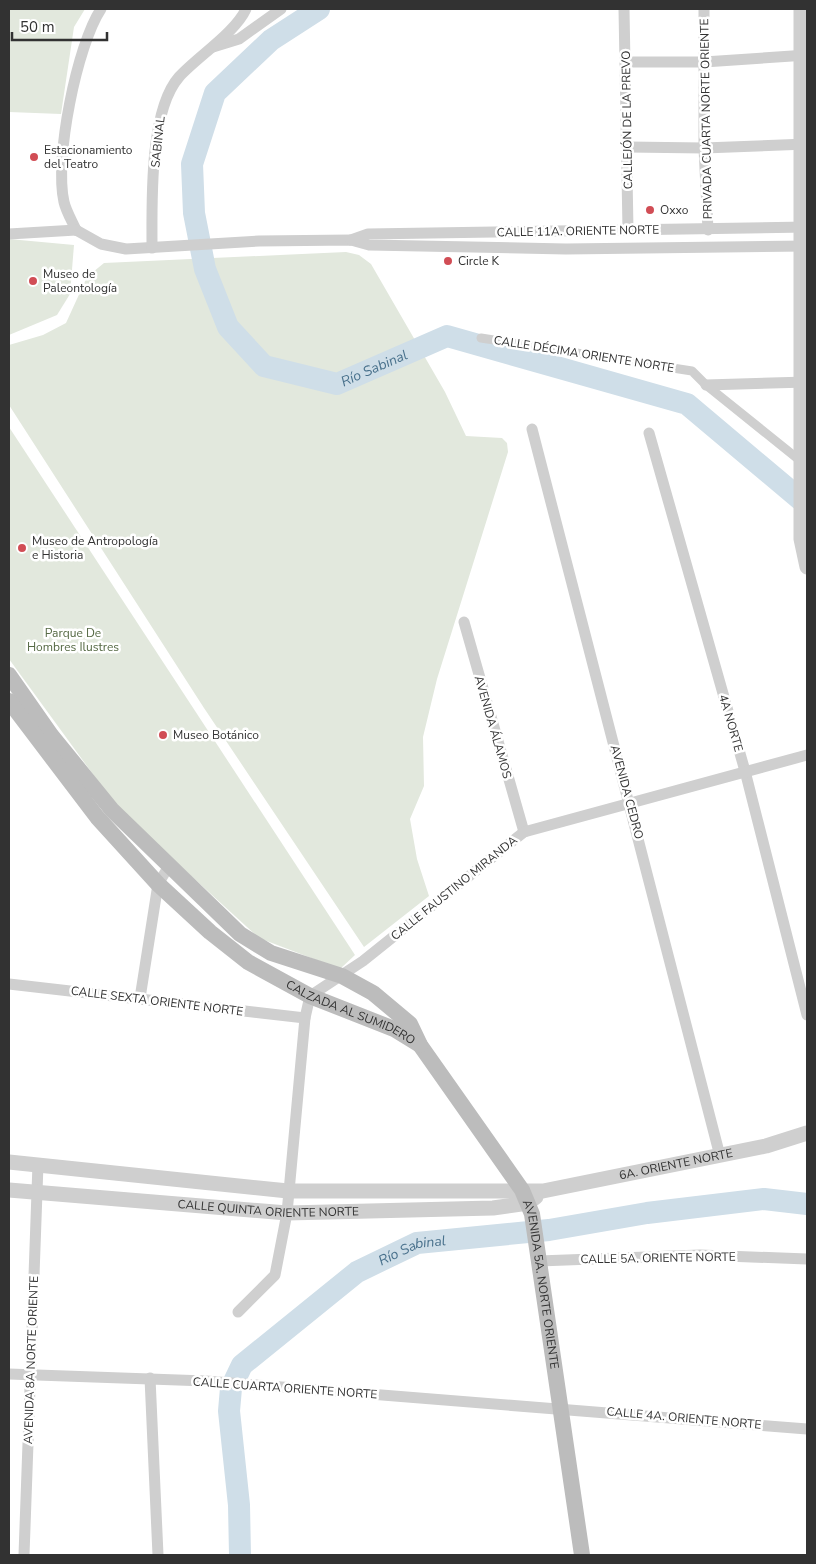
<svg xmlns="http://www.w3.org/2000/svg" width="816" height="1564" font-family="'Nunito Sans',sans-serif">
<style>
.green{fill:#e2e8dd}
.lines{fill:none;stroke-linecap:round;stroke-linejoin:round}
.river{stroke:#cfdee8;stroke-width:22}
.pedestrian{stroke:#cfcfcf;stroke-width:9}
.minor{stroke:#cfcfcf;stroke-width:11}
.tertiary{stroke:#cfcfcf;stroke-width:15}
.secondary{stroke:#bcbcbc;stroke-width:16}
.poi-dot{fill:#d14d55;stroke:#fff;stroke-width:2}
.labels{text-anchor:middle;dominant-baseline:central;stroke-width:5;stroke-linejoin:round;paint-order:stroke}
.street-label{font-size:12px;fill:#323232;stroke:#fff}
.poi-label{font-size:12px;fill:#323232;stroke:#fff;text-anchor:start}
.park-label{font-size:12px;fill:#556944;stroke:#fff}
.water-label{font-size:14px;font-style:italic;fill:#49718c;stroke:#fff}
</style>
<rect width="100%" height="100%" fill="#fff"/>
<g class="green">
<polygon points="9,9 85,9 74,27 61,114 9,112"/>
<polygon points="9,239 74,245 70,294 57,315 9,335"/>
<polygon points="346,252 359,255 371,264 445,392 466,436 502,438 507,443 508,452 437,679 423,737 424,786 410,819 417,859 429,896 364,947 204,708 9,405 9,345 43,335 66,323 87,277 104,263"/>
<polygon points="9,427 355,955 340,969 259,938 119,810 9,659"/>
</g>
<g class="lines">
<g class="river">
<path id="s1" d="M319,9L271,40L215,93L192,164L194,213L205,269L228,327L264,366L337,384L447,336L687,404L807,505"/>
<path id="s2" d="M240,1555L239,1505L229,1411L231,1388L242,1365L357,1272L417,1243L549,1230L647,1213L764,1199L807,1204"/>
</g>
<polyline class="pedestrian" points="481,338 692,371 706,385 803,463"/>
<g class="minor">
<polyline points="624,9 628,230"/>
<polyline points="704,9 704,148 708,230"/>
<polyline points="213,47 239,39 281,9"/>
<polyline points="626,62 704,62 807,55"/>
<polyline points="628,147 704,148 807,144"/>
<polyline points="76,230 101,244 126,249 259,241 351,240 369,245 566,249 807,246"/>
<path d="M76,230C72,221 66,211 64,202C54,159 77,45 101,9"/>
<polyline points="9,234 76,230"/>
<polyline points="351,240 368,234 807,227"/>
<path d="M152,248C152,203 149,111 179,77C197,57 235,33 246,9"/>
<polyline points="706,385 807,382"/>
<polyline points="532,429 720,1156"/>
<polyline points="649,433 745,771 807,1015"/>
<polyline points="464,622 524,832"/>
<polyline points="9,984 305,1018"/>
<polyline points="140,998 158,884 169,866"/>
<polyline points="539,1261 700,1255 807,1259"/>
<polyline points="238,1312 275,1275 287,1213 305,1018 310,996 363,961 524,832 807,755"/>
<polyline points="9,1374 206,1381 807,1429"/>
<polyline points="150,1378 158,1555"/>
<polyline points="24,1555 38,1164"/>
</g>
<g class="tertiary">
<polyline points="801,9 801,539 807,567"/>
<path id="s3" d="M9,1162L288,1191H543L766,1146L807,1133"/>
<path id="s4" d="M9,1190L287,1213L493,1208L528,1203L536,1197"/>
</g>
<g class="secondary">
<path id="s5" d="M9,675L51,735L112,810L240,934L271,953L342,976L373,993L410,1024L420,1045L522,1190L532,1214L582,1555"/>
<path id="s6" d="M9,701L97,817L158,884L210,932L248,962L310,996L394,1029L420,1045"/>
</g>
</g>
<g class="poi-dot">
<circle cx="34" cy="157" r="5"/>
<circle cx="650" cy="210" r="5"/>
<circle cx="448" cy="261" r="5"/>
<circle cx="33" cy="281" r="5"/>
<circle cx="22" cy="548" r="5"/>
<circle cx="163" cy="735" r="5"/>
</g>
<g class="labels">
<g class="street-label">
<text transform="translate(706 119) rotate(-91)">PRIVADA CUARTA NORTE ORIENTE</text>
<text transform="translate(627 120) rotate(-91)">CALLEJÓN DE LA PREVO</text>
<text transform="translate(158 142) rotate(-84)">SABINAL</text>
<text transform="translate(578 231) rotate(-1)">CALLE 11A. ORIENTE NORTE</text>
<text transform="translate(584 354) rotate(9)">CALLE DÉCIMA ORIENTE NORTE</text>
<text transform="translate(731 723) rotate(74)">4A NORTE</text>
<text transform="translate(493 727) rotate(74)">AVENIDA ÁLAMOS</text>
<text transform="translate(627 792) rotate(75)">AVENIDA CEDRO</text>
<text transform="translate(454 888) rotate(-39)">CALLE FAUSTINO MIRANDA</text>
<text transform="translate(157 1001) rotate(7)">CALLE SEXTA ORIENTE NORTE</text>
<text stroke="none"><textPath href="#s6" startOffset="470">CALZADA AL SUMIDERO</textPath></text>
<text stroke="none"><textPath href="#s3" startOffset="671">6A. ORIENTE NORTE</textPath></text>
<text stroke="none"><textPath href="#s4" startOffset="260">CALLE QUINTA ORIENTE NORTE</textPath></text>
<text transform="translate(658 1258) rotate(-1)">CALLE 5A. ORIENTE NORTE</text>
<text stroke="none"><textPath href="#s5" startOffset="840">AVENIDA 5A. NORTE ORIENTE</textPath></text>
<text transform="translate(31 1360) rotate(-88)">AVENIDA 8A NORTE ORIENTE</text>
<text transform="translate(285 1388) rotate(4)">CALLE CUARTA ORIENTE NORTE</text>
<text transform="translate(684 1418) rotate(5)">CALLE 4A. ORIENTE NORTE</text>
</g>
<g class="poi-label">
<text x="44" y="150">Estacionamiento<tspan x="44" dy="14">del Teatro</tspan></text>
<text x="660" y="210">Oxxo</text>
<text x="458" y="261">Circle K</text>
<text x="43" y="274">Museo de<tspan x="43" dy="14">Paleontología</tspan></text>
<text x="32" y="541">Museo de Antropología<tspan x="32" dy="14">e Historia</tspan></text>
<text x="173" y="735">Museo Botánico</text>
</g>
<g class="park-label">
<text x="73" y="633">Parque De<tspan x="73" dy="14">Hombres Ilustres</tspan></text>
</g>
<g class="water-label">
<text stroke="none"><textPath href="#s1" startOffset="546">Río Sabinal</textPath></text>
<text stroke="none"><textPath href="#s2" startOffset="401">Río Sabinal</textPath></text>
</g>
</g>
<rect width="816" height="1564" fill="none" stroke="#323232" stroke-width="20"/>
<path d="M12 32v8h95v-8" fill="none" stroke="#323232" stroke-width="2.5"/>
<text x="20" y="32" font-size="15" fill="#323232" stroke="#ffffff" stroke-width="4" paint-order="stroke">50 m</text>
</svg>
